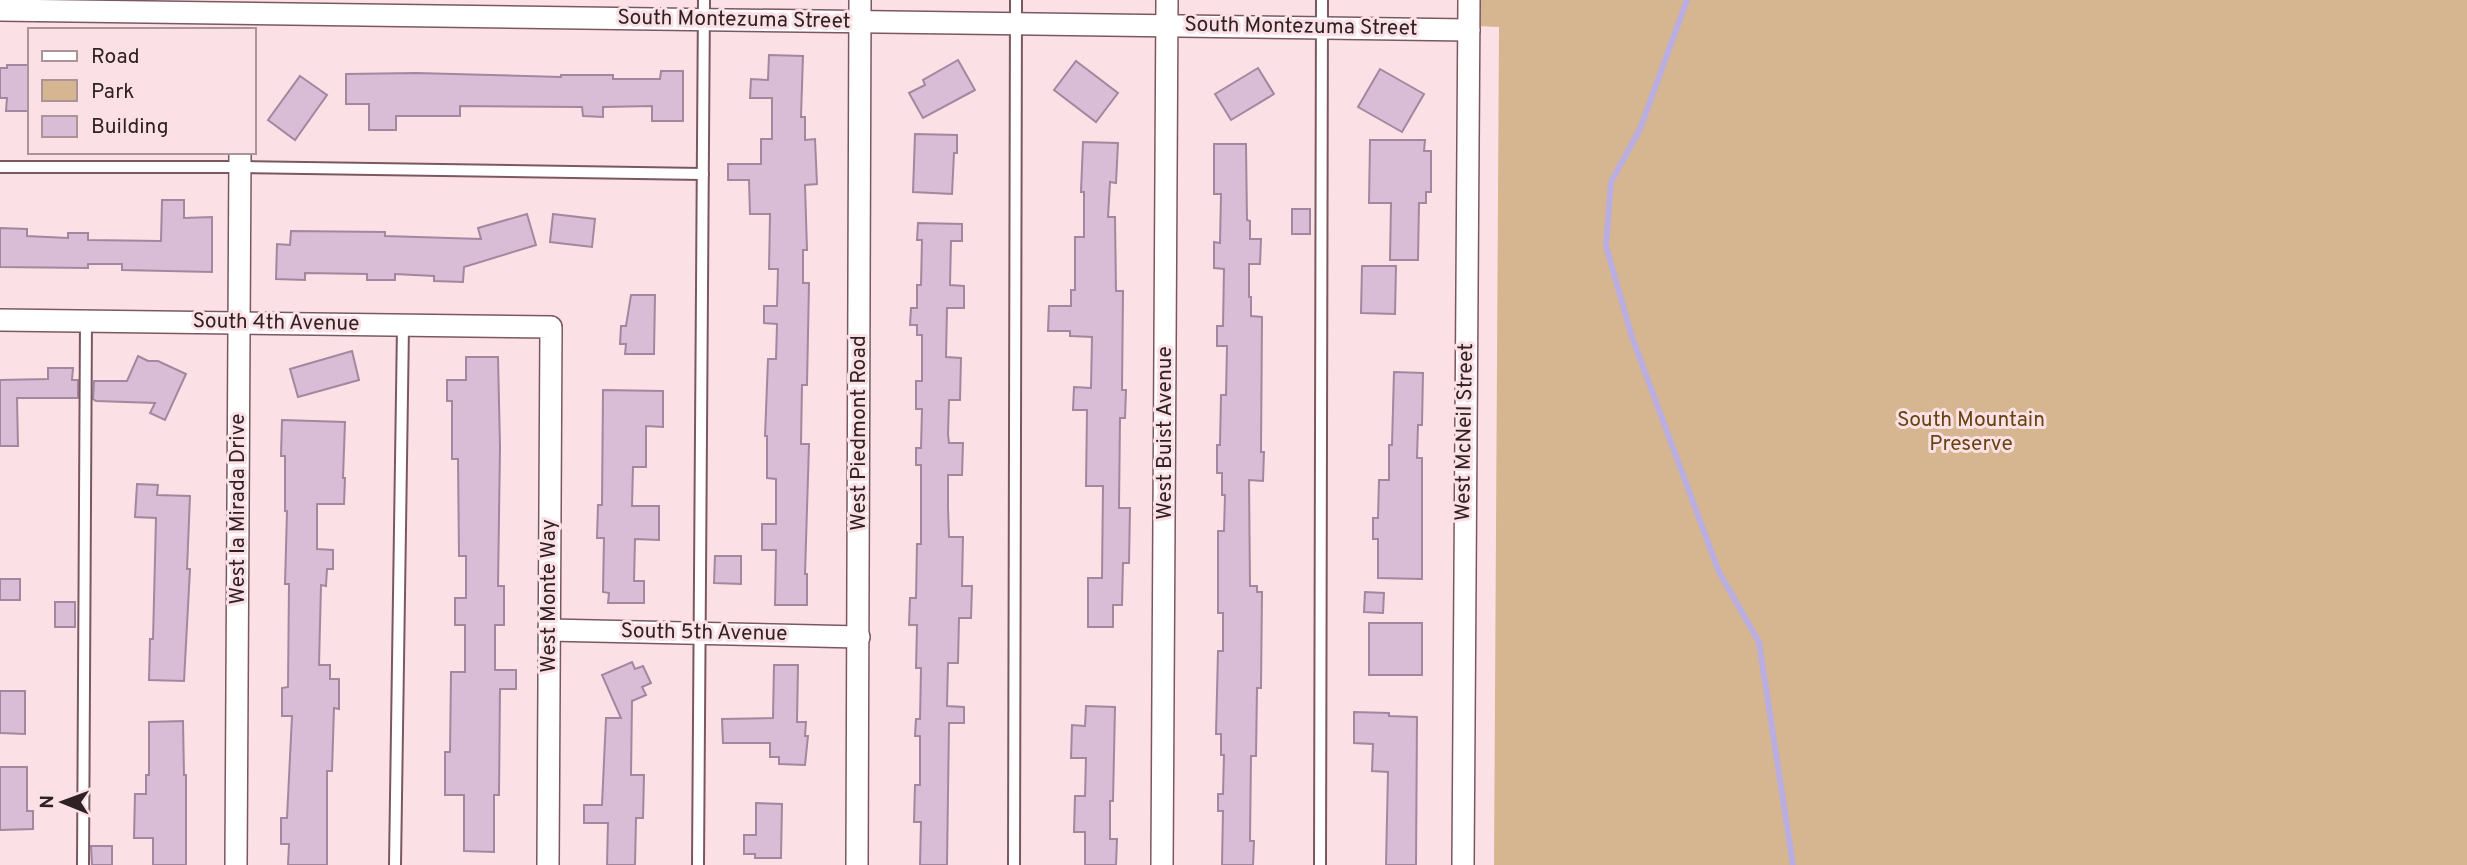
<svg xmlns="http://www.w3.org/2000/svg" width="2467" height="865" font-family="Overpass,sans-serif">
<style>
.green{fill:#d5b690}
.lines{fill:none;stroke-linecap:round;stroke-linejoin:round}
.stream{stroke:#baaddf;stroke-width:6}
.building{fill:#d9bcd5;stroke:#a3879f;stroke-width:2}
.lane-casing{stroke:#7b5860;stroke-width:14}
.street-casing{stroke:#7b5860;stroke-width:24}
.lane{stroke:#fff;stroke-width:10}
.street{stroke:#fff;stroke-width:21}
.labels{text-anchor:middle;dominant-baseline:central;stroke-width:6;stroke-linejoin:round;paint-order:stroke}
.street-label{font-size:21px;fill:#302124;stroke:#fbe1e6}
.park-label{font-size:21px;fill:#67440e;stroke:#fbe1e6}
</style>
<rect width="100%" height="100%" fill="#fbe1e6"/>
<polygon class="green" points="1476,0 2467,0 2467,865 1494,865 1499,27 1475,26"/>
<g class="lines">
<polyline class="stream" points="1687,0 1640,129 1611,182 1606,246 1632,337 1719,572 1759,642 1793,865"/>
</g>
<g class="building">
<polygon points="769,55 803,56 801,117 805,117 805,140 815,139 817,184 805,185 807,250 803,250 803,283 809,283 807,385 802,385 801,444 809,444 805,574 807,574 807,605 775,605 776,550 762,550 762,524 776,524 776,479 767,478 767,436 765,436 768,359 776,359 777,324 764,323 764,306 777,306 778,269 769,269 770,214 750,214 749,180 728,180 728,164 761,164 761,139 772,139 772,98 750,98 751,79 768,80"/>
<polygon points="958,60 975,90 923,118 909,93 925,85 923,80"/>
<polygon points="1076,61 1118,93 1096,122 1054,90"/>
<polygon points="7,65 30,65 30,111 6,111 7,98 0,98 0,68 7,68"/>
<polygon points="1258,68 1274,94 1231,120 1215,94"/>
<polygon points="1380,69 1424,94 1402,132 1358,107"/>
<polygon points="661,71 683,71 683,121 652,121 652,106 603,107 603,117 583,116 582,107 460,106 460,116 396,116 396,130 369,130 369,104 346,104 346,74 416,73 561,77 561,75 613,75 613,79 660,79"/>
<polygon points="300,76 327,95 295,140 268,120"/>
<polygon points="915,134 957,135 957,153 954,153 952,194 913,192"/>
<polygon points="1370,140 1425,140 1424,151 1431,151 1431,192 1426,192 1426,203 1419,203 1418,260 1390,260 1391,203 1369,203"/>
<polygon points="1083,142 1118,143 1116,183 1110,182 1108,217 1115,217 1116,291 1123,291 1122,390 1126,390 1125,418 1120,418 1119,508 1130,508 1129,563 1123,563 1122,605 1113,605 1113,627 1088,627 1088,578 1102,578 1103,486 1086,486 1087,410 1073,410 1074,387 1091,388 1092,337 1070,336 1070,331 1048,331 1049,306 1071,306 1071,290 1075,290 1075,237 1084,237 1084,192 1081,192"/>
<polygon points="1214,144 1246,144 1247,220 1250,221 1250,239 1261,239 1260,264 1249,264 1249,297 1251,297 1251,316 1262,317 1261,452 1264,452 1263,481 1249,480 1250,586 1257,586 1257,592 1262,592 1261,688 1257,688 1256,756 1251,756 1250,841 1254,841 1253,865 1222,865 1223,811 1218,811 1218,794 1223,794 1224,755 1221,755 1221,734 1216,734 1218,651 1223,651 1223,613 1218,613 1218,531 1224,531 1225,495 1222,495 1222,473 1217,473 1217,445 1220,445 1221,395 1226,395 1227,346 1217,346 1217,326 1223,326 1224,269 1214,268 1214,242 1220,243 1221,194 1214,194"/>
<polygon points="162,200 184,200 184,218 212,217 212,272 122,270 122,264 88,264 88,268 0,267 0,228 27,229 27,236 68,238 68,233 88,233 88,240 161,241"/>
<rect x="1292" y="209" width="18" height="25"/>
<polygon points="527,214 536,245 464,267 463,282 434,281 434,276 395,274 395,280 367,280 367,274 305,273 305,280 276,279 277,244 290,245 291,231 385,232 385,236 481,239 478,228"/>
<polygon points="553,214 595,219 592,247 550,242"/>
<polygon points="918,223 962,224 962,241 951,241 950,285 964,286 964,308 947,308 946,357 961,358 960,400 949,400 948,434 949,443 963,443 962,475 948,475 948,508 949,537 963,537 962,586 972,586 971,618 959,618 958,663 948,663 947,706 964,707 964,723 949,723 947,865 920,865 921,822 914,822 915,785 920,785 920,736 915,736 916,719 920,719 921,668 916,668 917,625 909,625 910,598 916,598 917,544 921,544 921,465 916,465 916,448 921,448 922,409 916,409 916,381 922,381 922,335 917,335 917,325 910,325 911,308 917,308 917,285 921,285 922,240 917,240"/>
<polygon points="1362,266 1396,266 1395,314 1361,313"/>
<polygon points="631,295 655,295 654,354 625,354 626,344 620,344 621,326 626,326"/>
<polygon points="352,351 359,380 298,397 290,369"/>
<polygon points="138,356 148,361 158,361 186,374 165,420 150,413 155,403 96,401 93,399 94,381 127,381"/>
<polygon points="466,357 498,357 500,447 498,586 504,586 504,625 495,625 495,670 516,670 516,689 500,689 499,795 494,795 494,852 464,851 464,795 445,795 445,752 450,752 451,672 465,672 465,625 455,625 455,598 466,598 466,556 459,556 458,459 452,459 452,401 447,401 447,380 466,380"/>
<polygon points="48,368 73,368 72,380 78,380 78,398 17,398 18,446 0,446 0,380 48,379"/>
<polygon points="1394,372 1423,373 1422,425 1418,425 1417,458 1422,458 1422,579 1378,578 1378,539 1373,539 1373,518 1378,518 1379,480 1389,480 1389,445 1392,445"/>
<polygon points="603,390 663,391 663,427 646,426 646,467 633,467 632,506 659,506 659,540 635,539 634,581 644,581 644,603 608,603 609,593 603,592 604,538 597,538 598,505 602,505"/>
<polygon points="282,420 345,422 343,478 345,478 344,504 317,504 317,549 333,550 333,569 327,569 326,586 321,585 319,665 330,665 330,679 339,679 339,709 334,708 332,771 327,771 327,865 288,865 289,844 281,844 281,818 287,818 292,716 282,716 282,688 288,687 289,584 285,584 287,511 285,511 285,456 281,456"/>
<polygon points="137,484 158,485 157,495 190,496 187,569 190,569 184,681 149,680 150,639 153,639 156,518 135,517"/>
<polygon points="715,556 741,556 741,584 714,583"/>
<rect x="0" y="579" width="20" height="21"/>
<polygon points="1365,592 1384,593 1383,613 1364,612"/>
<rect x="55" y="602" width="20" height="25"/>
<rect x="1369" y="623" width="53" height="52"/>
<polygon points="632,662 635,669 643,666 651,683 642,687 646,695 632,701 631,775 644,775 643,818 636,818 635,865 607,865 608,823 584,823 584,805 602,805 606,718 621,718 602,675"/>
<polygon points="774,665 798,665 797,722 806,722 805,736 808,736 805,765 779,764 779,757 770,757 770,743 723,743 722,719 773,718"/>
<polygon points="0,691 25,691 25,734 0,733"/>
<polygon points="1086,706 1115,707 1113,801 1110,801 1110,839 1117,839 1116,865 1085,865 1085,832 1074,832 1075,796 1085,796 1086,758 1071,758 1072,725 1085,726"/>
<polygon points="1354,712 1389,713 1389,716 1417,717 1416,865 1386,865 1388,772 1372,771 1373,744 1354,743"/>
<polygon points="183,721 184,775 186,775 186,865 153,865 153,838 134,838 135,794 146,794 146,775 149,775 149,722"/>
<polygon points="0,767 27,767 27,811 33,811 33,829 0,830"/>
<polygon points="756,803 782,804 781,858 755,858 755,854 744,854 744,835 756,835"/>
<polygon points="91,846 112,846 112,865 92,865"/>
</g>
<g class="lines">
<defs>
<g id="lane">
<polyline points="0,167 239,167 703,174"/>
<polyline points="83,865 86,320"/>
<polyline points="395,865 403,326"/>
<polyline points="698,865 704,0"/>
<polyline points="1014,865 1016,0"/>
<polyline points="1320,865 1322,0"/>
</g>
<g id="street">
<polyline points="0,10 1469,30"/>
<polyline points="0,320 551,327 548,865"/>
<polyline points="549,630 859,637"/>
<polyline points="236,865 240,152"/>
<polyline points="857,865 860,0"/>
<polyline points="1162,865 1167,0"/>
<polyline points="1463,865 1469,0"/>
</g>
</defs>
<use href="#lane" class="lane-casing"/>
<use href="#street" class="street-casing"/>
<use href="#lane" class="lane"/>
<use href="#street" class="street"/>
</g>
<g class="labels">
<g class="street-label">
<text transform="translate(734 20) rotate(1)">South Montezuma Street</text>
<text transform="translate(1301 27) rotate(1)">South Montezuma Street</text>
<text transform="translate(276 323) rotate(1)">South 4th Avenue</text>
<text transform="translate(1465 432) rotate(-89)">West McNeil Street</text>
<text transform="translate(859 433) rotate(-90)">West Piedmont Road</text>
<text transform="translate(1165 433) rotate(-90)">West Buist Avenue</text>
<text transform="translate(238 509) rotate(-90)">West la Mirada Drive</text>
<text transform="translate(549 596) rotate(-90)">West Monte Way</text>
<text transform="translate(704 633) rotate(1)">South 5th Avenue</text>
</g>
<g class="park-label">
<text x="1971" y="420">South Mountain<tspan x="1971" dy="24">Preserve</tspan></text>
</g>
</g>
<rect x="28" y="28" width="228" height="126" fill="#fbe1e6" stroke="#aa9498" stroke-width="2"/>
<rect x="42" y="51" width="35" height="10" fill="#ffffff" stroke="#aa9498" stroke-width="2"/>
<text x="91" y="63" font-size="21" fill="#302124">Road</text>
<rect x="42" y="80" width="35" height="21" fill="#d5b690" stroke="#aa9498" stroke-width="2"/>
<text x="91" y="98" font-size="21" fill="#302124">Park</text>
<rect x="42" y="116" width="35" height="21" fill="#d9bcd5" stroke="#aa9498" stroke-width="2"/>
<text x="91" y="133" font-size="21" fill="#302124">Building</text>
<g transform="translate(63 802) rotate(271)" stroke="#fbe1e6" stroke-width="5" paint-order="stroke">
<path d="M0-5L12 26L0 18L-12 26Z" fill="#302124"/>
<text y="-10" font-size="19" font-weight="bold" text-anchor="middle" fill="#302124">N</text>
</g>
</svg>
